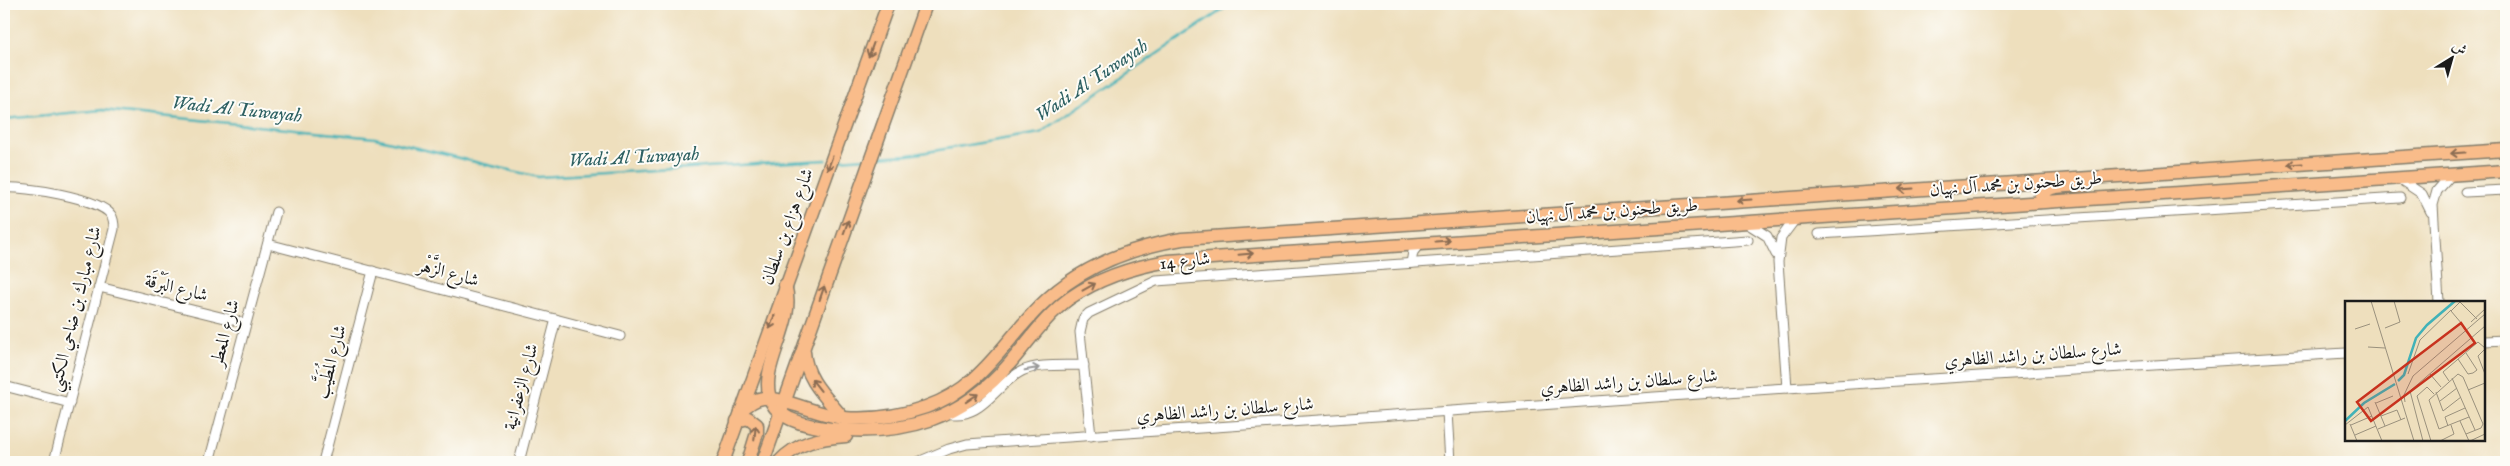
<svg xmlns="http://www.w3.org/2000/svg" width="2510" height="466" font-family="'IM FELL English',Amiri,serif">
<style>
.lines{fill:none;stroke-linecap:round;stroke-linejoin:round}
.stream{stroke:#41b2b8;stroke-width:2.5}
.street-casing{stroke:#857e6c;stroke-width:11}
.primary-casing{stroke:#857e6c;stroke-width:15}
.street{stroke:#fff;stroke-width:9}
.primary{stroke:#f9bc8a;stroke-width:12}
.oneway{stroke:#8a6c53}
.oneway2{stroke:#999}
.labels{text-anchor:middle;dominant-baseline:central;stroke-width:4;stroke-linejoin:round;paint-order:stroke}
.street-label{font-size:18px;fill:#1c1c1c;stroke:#fdfcf7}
.water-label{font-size:19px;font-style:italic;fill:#2d6062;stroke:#fdfcf7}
.inset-river{fill:none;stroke:#41b2b8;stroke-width:2.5}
.inset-road{fill:none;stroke:#9a917d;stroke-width:1}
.view{fill:#c8321e;fill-opacity:0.15;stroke:#c8321e;stroke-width:2.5}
.inset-edge{fill:none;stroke:#1c1c1c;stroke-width:2.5}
</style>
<rect width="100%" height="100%" fill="#fdfcf7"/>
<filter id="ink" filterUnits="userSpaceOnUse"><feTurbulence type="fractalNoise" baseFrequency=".02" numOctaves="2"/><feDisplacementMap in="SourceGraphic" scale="10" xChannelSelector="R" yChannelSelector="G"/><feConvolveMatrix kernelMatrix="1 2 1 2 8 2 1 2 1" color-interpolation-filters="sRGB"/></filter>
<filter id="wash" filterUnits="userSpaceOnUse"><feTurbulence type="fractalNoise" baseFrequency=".0096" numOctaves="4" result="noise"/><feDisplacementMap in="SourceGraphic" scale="20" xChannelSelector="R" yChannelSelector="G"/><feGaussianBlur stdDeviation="1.12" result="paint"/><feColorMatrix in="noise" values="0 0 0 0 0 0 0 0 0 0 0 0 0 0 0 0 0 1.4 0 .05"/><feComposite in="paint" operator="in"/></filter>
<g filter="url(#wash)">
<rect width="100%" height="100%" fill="#eedfbd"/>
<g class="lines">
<g class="stream">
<polyline points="4,119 102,110 375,138 538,177 826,160"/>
<polyline points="877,157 909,155 1040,133 1231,4"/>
<polyline points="837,160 866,158"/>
</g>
</g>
</g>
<g filter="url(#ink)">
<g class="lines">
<defs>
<g id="street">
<polyline points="2398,178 2422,194 2431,212"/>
<path d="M4,188C24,186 100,198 111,215C114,219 114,224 114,229L54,462"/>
<polyline points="2465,192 2506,190"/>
<polyline points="1745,222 1767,236 1776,254"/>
<polyline points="1819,234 2400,198"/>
<polyline points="268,244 620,336"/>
<polyline points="1411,263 1413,252 1420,243"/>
<polyline points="99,287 245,323"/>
<polyline points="2439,302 2433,205 2437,191 2452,174"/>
<polyline points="2484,341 2506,340"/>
<polyline points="4,386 70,403"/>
<polyline points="1787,388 1778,262 1781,238 1796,218"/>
<polyline points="1447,412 1450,462"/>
<path d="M947,413C982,421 995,384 1022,371C1039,363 1065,366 1084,365"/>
<polyline points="1091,436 1080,332 1083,319 1089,313 1156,281 1748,240"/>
<polyline points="209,462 276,212"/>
<polyline points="323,462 373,271"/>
<polyline points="519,462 556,319"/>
<polyline points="918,462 949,449 967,444 1787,388 2346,353"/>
</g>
<g id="primary">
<path d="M2039,202C2043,182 2069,187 2086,185"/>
<path d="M785,285C798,325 755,368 772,403C781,421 813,427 832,429C905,436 963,419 1011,362C1030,340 1045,316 1070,298C1099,278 1133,267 1168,261L2506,171"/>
<path d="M804,352C806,380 826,397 843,418"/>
<path d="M741,411C747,405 754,399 763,398C782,397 821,416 844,418C872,420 900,416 926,407C981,388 1002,344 1040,306C1079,267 1129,248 1182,239L2506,150"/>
<polyline points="737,421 748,418 757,425 757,433 748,462"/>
<polyline points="723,462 888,4"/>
<polyline points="763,462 926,4"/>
<path d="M779,462C797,442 820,438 846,436"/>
</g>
</defs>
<use href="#street" class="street-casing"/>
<use href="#primary" class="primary-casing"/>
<use href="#street" class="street"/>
<use href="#primary" class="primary"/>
</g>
<defs><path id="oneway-shaft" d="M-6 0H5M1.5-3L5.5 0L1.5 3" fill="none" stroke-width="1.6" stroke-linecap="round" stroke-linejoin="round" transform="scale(1.25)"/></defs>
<g class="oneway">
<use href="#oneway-shaft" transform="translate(871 50) rotate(110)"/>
<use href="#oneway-shaft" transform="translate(2458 153) rotate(176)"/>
<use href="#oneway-shaft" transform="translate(830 163) rotate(110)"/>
<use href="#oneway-shaft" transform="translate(2295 164) rotate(176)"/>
<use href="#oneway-shaft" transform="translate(1906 189) rotate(176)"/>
<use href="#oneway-shaft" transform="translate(1744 200) rotate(176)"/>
<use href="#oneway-shaft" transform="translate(846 227) rotate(-70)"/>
<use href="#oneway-shaft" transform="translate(1443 241) rotate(-4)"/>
<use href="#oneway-shaft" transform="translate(1246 254) rotate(-5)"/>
<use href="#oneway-shaft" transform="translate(1089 287) rotate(-29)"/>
<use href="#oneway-shaft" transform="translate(822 293) rotate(-71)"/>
<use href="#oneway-shaft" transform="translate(772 322) rotate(110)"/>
<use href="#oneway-shaft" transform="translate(816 385) rotate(-128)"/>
<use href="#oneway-shaft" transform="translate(972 398) rotate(-34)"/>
<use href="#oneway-shaft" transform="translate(755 433) rotate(-84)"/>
</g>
<use class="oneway2" href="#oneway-shaft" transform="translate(1032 369) rotate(-10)"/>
</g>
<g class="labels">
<g class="street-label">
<text transform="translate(2016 185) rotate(-4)">طريق طحنون بن محمد آل نهيان</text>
<text transform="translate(1612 212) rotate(-4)">طريق طحنون بن محمد آل نهيان</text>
<text transform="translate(788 227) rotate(-70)">شارع هزاع بن سلطان</text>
<text transform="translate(1185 262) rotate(-6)">شارع 14</text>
<text transform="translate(448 274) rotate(15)">شارع الزَّهْر</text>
<text transform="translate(176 289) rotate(14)">شارع البَرْقَة</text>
<text transform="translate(76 309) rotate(-76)">شارع مبارك بن ضاحي الكتبي</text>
<text transform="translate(226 333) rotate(-75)">شارع المعطر</text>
<text transform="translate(2033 356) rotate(-4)">شارع سلطان بن راشد الظاهري</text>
<text transform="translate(332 362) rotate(-75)">شارع المُطَيَّب</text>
<text transform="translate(1629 383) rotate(-4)">شارع سلطان بن راشد الظاهري</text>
<text transform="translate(522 387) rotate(-75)">شارع الزعفرانية</text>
<text transform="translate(1225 411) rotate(-4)">شارع سلطان بن راشد الظاهري</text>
</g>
<g class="water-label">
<text transform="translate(1092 81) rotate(-34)">Wadi Al Tuwayah</text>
<text transform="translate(237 110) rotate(6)">Wadi Al Tuwayah</text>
<text transform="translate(634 158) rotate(-3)">Wadi Al Tuwayah</text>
</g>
</g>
<g transform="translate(2345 301)">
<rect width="140" height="140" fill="#eedfbd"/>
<path class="inset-river" d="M53,80L59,74L71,37L82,24L110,0M0,120L19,102L50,83"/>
<path class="inset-road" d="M26,0L69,140M116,0L106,10L117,23M115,1L132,18M126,21L140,8M40,27L55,21L49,0M10,28L25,23M23,46L40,47M140,48L133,55L140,73M121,52L132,69L128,72M113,58L123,73L128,72M63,73L75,39L106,9M85,73L96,86M107,77L130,129M104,80L98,71L133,41L140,47M123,89L140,82M91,91L98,110L116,96M95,100L112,87M30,101L40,125M60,101L59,94L68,75L140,13M31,102L48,95M36,115L52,109L56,119M115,120L124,140M5,123L12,140M0,124L23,106L37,140M6,124L27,115M103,125L100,116L120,107M33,128L60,117M121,133L136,127L138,123L118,76L113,73L84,99L94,128L124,116M10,134L31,125M78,140L65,90L140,25M86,140L72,95L82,86L89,93M95,140L109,133L106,124M125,140L140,133"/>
<path class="view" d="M116,22L130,42L26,120L12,101Z"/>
<rect width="140" height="140" class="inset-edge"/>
</g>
<rect width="2510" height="466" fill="none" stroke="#fdfcf7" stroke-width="20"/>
<g transform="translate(2452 58) rotate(37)" stroke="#fdfcf7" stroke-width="4" paint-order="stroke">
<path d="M0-4L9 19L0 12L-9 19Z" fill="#1c1c1c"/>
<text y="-8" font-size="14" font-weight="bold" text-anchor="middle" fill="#1c1c1c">ش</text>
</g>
</svg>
